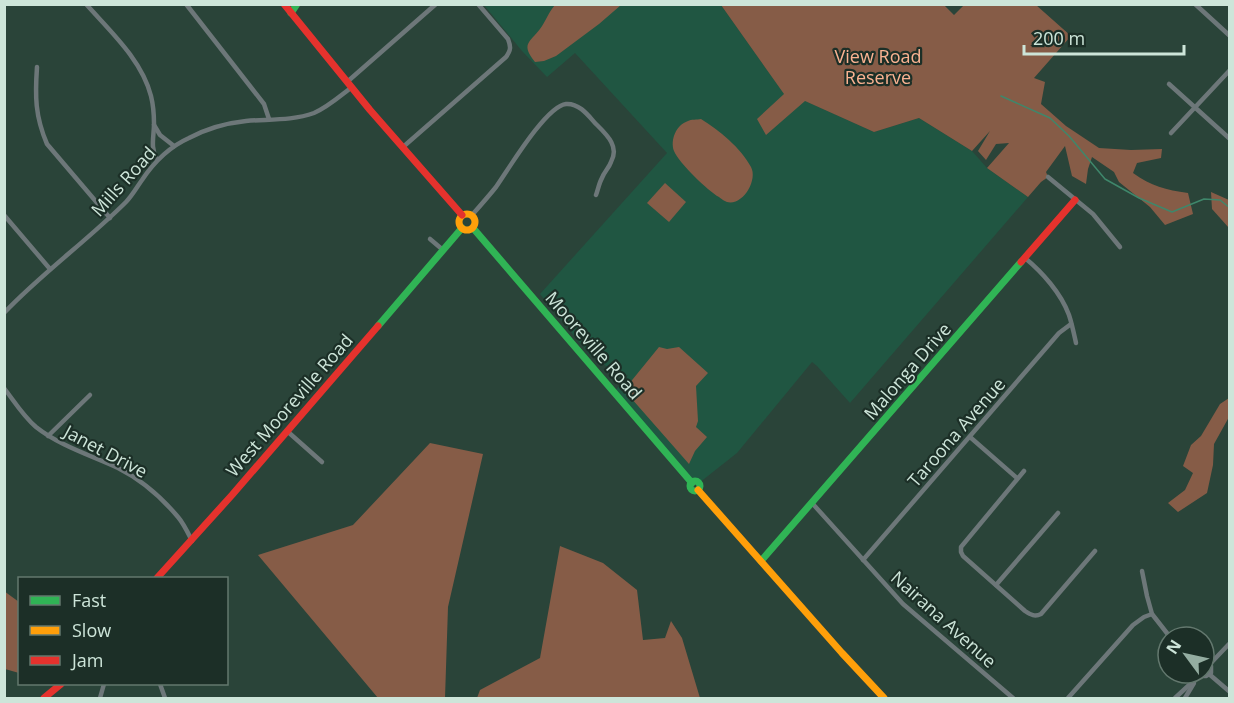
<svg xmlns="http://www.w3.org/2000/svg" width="1234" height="703" font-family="'Open Sans',sans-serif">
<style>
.built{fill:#205642}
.green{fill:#865c47}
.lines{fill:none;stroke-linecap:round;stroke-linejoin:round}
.stream{stroke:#3f876b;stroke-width:1.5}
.street{stroke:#6d7779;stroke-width:4.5}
.fast{stroke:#30b455;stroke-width:7}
.slow{stroke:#ff9f0a;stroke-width:7}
.jam{stroke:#e5322d;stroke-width:7}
.labels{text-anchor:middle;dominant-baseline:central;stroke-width:4.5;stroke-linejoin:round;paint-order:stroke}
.park-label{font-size:18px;fill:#fbb392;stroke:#1c2f27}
.street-label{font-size:18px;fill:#cde5d9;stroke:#1c2f27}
</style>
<rect width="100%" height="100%" fill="#2a4439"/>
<polygon class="built" points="484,5 721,5 790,102 801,99 874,132 919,118 972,151 987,168 1028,197 850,403 817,366 812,362 737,453 699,483 693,482 615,391 628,375 619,377 611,371 601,361 589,354 540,294 667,153 575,53 547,77 522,51"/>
<g class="green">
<path d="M943,4L954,15L964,5H1036L1071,36L1034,78L1045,82L1041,104L1066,126L1099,148L1131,150L1162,149L1161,158L1137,163L1133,173C1151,186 1166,190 1188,193L1193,214L1165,225L1150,207L1119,182L1114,172L1092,157L1088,169L1086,184L1072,176L1065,146L1046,172L1048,177L1041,182L1028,197L987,168L1009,143L996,144L986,160L978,151L990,131L972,151L919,118L874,132L805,101L766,135L757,119L784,94L721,5Z"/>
<path d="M555,5V4L621,5L599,24L556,56L544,61L535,62C521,44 529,43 540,29C546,21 548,13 555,5Z"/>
<path d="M701,119C719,130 741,148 751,167C758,180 743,206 727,202C726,202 720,198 719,197C708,191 679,163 674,151C670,140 676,125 688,121C691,119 697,120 701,119Z"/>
<polygon points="665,183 686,202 669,222 647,203"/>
<polygon points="1211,192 1229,200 1229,228 1212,209"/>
<polygon points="659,347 667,349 679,347 708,373 696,386 698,421 696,427 707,437 695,451 689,464 624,390"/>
<polygon points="1229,398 1229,417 1214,444 1213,465 1207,493 1178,512 1168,503 1185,490 1193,473 1183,466 1191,445 1201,436 1220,404"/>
<polygon points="430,443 483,454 448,607 445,698 378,698 258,555 353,525"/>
<polygon points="560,546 603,563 637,590 643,640 665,638 671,621 682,638 700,698 477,698 480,690 540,658"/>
<polygon points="4,591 19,602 19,673 5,669"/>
</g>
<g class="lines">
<polyline class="stream" points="1001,96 1050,118 1069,136 1105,179 1139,198 1172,212 1204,199 1220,200 1230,208"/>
<g class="street">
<path d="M86,4C110,31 142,60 151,96C153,104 154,115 154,124C154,137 150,147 157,160"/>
<polyline points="186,4 264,104 269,119"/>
<polyline points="1195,4 1230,36"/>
<path d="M37,67C35,96 35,116 47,144L110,218"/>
<polyline points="347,82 436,4"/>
<polyline points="1169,84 1230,139"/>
<polyline points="154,125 160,135 174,146"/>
<polyline points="1171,133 1230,70"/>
<path d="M403,147L506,57C511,50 511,47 508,39L478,4"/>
<polyline points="1048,177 1093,214 1120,247"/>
<polyline points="4,215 50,269"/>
<path d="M472,215C480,206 488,197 496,187C508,170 546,106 566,104C579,103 588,115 595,123C606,134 620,146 611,162C609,168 604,172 602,178C599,183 598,190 596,195"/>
<polyline points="430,239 443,250"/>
<path d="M1025,258C1042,272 1061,293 1069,315C1072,324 1074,334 1076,343"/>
<path d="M4,313C42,273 87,241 126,202C132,196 137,187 142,180C154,162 169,147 189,138C206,129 227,123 246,121C268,119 292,121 314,113C328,107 340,96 352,87"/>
<path d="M4,388C14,401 23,416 36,427C60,446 90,455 118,468C140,479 162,498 178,517C184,524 188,533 192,541"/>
<polyline points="287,431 322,462"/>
<polyline points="48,436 90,395"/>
<polyline points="970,437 1017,478"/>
<path d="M1024,471L961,547V552L963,556L1025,611C1031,615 1035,617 1041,614L1095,551"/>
<polyline points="812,503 903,604 1013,698"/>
<polyline points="863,560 1059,333 1071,324"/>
<polyline points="1142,571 1147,596 1152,614 1170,637"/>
<polyline points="996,585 1058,513"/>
<polyline points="1209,665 1230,643"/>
<polyline points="1199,673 1202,676 1206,676 1211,673 1211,666 1208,663 1204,663"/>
<polyline points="1209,674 1230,692"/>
<polyline points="160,684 165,698"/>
<polyline points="100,698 104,684"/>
<polyline points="1068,698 1133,625 1144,617 1152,614"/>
<polyline points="1175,698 1200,675"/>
<polyline points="1185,698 1194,683"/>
</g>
<g class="fast">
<polyline points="291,13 297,4"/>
<polyline points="473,228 692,483"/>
<polyline points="378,326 462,228"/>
<circle cx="695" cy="486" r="5"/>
<polyline points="761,561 1021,262"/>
</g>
<g class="slow">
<circle cx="467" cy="222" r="8"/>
<polyline points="698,490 842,653 884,698"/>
</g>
<g class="jam">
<polyline points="284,4 370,110 462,215"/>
<polyline points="1021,262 1075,200"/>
<polyline points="157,578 232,495 378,326"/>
<polyline points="44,698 61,684"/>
</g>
</g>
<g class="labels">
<g class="park-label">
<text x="878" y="56">View Road<tspan x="878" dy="21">Reserve</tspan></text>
</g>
<g class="street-label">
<text transform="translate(123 181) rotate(-48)">Mills Road</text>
<text transform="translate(594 345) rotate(49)">Mooreville Road</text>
<text transform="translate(907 371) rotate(-49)">Malonga Drive</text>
<text transform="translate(289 405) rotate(-49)">West Mooreville Road</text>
<text transform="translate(956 432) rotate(-49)">Taroona Avenue</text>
<text transform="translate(106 451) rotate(28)">Janet Drive</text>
<text transform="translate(944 619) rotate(42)">Nairana Avenue</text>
</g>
</g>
<rect width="1234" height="703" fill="none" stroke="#cde5d9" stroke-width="12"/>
<rect x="18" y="577" width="210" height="108" fill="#1c2f27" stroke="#63786e" stroke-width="1.5"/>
<rect x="30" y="596" width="30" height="9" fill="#30b455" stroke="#63786e" stroke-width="1.5"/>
<text x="72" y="607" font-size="18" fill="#cde5d9">Fast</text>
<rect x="30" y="626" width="30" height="9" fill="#ff9f0a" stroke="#63786e" stroke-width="1.5"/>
<text x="72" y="637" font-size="18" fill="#cde5d9">Slow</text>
<rect x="30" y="656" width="30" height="9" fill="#e5322d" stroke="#63786e" stroke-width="1.5"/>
<text x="72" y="667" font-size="18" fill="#cde5d9">Jam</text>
<g transform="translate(1186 655) rotate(303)"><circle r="28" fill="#1c2f27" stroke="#63786e" stroke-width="1.5"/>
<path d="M0-4.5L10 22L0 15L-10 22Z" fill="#94ada1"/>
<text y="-9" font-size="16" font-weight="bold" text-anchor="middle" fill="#cde5d9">N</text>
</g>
<path d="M1024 45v9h160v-9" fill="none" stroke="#cde5d9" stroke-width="3"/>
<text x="1033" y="45" font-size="18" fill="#cde5d9" stroke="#1c2f27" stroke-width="4.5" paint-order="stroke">200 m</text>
</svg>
